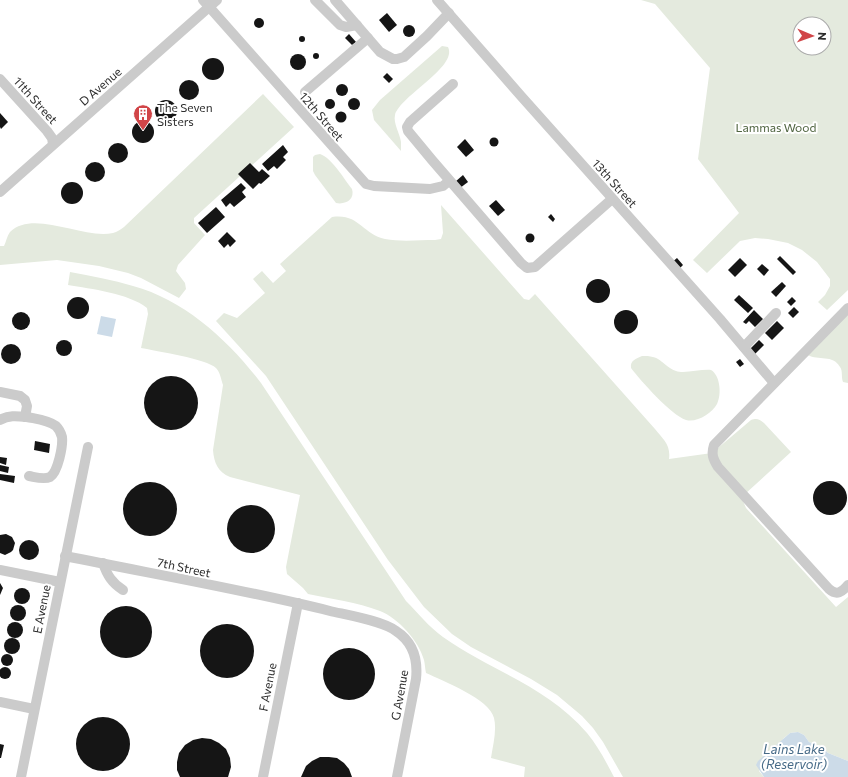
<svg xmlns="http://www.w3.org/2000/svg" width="848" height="777" font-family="Commissioner,sans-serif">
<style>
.green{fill:#e4eade;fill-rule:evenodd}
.water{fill:#ccdbe8}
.building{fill:#151515}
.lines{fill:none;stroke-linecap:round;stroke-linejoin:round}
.minor{stroke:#cbcbcb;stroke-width:10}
.labels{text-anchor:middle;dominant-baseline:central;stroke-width:4;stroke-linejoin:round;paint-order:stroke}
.street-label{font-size:12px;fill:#2e2e2e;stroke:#fff}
.poi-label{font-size:12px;fill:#2e2e2e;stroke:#fff;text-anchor:start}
.park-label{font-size:12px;fill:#506541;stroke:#fff}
.water-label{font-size:13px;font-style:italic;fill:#466a87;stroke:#fff}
</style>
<rect width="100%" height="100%" fill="#fff"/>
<g class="green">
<path d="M641,0H848V290L827,310L818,302L825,295L830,286V279L817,262L802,250L788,243L768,239L755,238L740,241L707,273L693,260L739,213L698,159L710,68L655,4ZM800,24H824V48H800Z"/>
<path d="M442,46L448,47C458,67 401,95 395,115C393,123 400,134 401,142C401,145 401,148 401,151L374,120L372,110L380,100Z"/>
<path d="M263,94L294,127L194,218V223L205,235L178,265L176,271L185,283L186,289L179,298L141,278L128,273L99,266L57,260L0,265V246H4C6,242 7,236 10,232C34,209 84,240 113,233C117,232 121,229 124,227Z"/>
<path d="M320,154C332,158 344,179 352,189C355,199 346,205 336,203L315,175L313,171V157L315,155Z"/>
<path d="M441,205L524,299L529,300L535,294L655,429C663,439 671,445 669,459L712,453L751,420C757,418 759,419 764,423L791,452L745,494L743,501L746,508L836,607L848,597V761L828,753L822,747L809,742L804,735L798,732L790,733L784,738L759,771L764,777H623L603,742L593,728L582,716L557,695L531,679L471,647L452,634L424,607L388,560L266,376L216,321L224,313L237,318L265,293L253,279L262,271L273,283L286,271L280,264L332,217C359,213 362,234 385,239C401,242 419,240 435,240L441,239L443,233Z"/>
<path d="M70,272C91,276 113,280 133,286C185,300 229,341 261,383L406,601C418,613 429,627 443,637C491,671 547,686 587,733C598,746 606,762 614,777H524L525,767L491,758C493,745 497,730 494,718C490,699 443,681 426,673C425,669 425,664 424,660C419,641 398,618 380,611C357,602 331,599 308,594L303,588L287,574L286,567L300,495L230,477C218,472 214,463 213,450L223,385C221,379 220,372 216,368C207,359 156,351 141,348L148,314L147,308C128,293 91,289 68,285Z"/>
<path d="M848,314V383L843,382C841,377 843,371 840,367C833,354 818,361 808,355Z"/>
<path d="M642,356C662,355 661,365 676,371C684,374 701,369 711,370C720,375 722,394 717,404C712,413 697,423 686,420C671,415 641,381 631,368C630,360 636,359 642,356Z"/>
</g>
<g class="water">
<polygon points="101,316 116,319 112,337 97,334"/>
<polygon points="798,732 804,735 809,742 822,747 828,753 848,761 848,777 764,777 756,765 758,761 790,733"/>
</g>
<g class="building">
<polygon points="387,13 397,25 389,32 379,20"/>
<circle cx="259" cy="23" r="5"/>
<circle cx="409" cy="31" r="6"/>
<polygon points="349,34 356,42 352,45 345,38"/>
<circle cx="302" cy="39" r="3"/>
<circle cx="316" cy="56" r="3"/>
<circle cx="298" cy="62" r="8"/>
<circle cx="213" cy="69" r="11"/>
<polygon points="387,73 393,79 389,83 383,77"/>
<circle cx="189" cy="90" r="10"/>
<circle cx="342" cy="90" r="6"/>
<circle cx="354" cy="104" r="6"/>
<circle cx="330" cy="104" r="5"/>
<circle cx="166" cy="111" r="11"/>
<circle cx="341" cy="117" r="5.5"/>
<polygon points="0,113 8,122 1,129 0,127"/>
<circle cx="143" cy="132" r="11"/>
<circle cx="494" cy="142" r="4.5"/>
<polygon points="465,139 474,150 466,157 457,147"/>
<circle cx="118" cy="153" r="10"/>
<polygon points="283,145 288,152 283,157 286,160 277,169 274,166 268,171 262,164"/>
<circle cx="95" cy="172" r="10"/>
<polygon points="250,163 259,172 262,169 270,176 261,184 259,183 253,189 238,174"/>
<polygon points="463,175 468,182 460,188 455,182"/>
<circle cx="72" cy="193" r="11"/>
<polygon points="241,183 246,188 242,192 246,197 234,207 230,203 226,207 221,200"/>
<polygon points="496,200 505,210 498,216 489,206"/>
<polygon points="216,207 225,217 207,233 198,223"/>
<polygon points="551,214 555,219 553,222 548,217"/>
<polygon points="227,232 236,241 230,247 228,244 224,248 218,241"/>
<circle cx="530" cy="238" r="4.5"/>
<polygon points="780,256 796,272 793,275 777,259"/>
<polygon points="677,258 683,265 678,270 671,263"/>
<polygon points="740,258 747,265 735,277 728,270"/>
<polygon points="762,264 769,270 764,276 757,269"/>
<circle cx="598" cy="291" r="12"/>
<polygon points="782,282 786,286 776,297 771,292"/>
<polygon points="739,295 753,308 748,313 734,300"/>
<polygon points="792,297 796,301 791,306 787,302"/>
<circle cx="78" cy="308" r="11"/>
<polygon points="794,307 799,312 793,318 788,313"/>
<polygon points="754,310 763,319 755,327 749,321 746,324 743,322"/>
<circle cx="626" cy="322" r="12"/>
<circle cx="21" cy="321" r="9"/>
<polygon points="777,321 784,328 772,340 765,333"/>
<circle cx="64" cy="348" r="8"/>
<polygon points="759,340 764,345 755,354 750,349"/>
<circle cx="11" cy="354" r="10"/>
<polygon points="740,359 744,364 740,367 736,362"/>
<circle cx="171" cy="403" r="27"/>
<polygon points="35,441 50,444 49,453 34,450"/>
<polygon points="0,457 7,458 6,465 0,463"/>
<polygon points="0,465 9,467 8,473 0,471"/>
<polygon points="0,474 15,476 14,483 0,480"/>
<circle cx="830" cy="498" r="17"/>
<circle cx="150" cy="509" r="27"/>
<circle cx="251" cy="529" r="24"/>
<polygon points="6,534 12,537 15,543 13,550 11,552 5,555 0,553 0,535"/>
<circle cx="29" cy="550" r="10"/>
<polygon points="0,583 3,588 0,595"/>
<circle cx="22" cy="596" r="8"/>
<circle cx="18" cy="613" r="8"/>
<circle cx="126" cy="632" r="26"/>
<circle cx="15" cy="630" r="8"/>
<circle cx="227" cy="651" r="27"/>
<circle cx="12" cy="646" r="8"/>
<circle cx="349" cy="674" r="26"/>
<circle cx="7" cy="660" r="6"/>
<circle cx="5" cy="673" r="6"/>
<circle cx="103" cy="744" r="27"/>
<polygon points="202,738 211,739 219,743 226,749 230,758 231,767 228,777 180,777 177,770 177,762 179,753 185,745 193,740"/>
<polygon points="0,744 4,745 1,758 0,758"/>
<polygon points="320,757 329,757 337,758 344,763 349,769 352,777 301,777 306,766 312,761"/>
</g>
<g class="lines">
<g class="minor">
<polyline points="203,0 366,184 374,186 430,189 443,186 449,181"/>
<polyline points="315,0 340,25 346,27 357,25"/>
<polyline points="335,0 380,52 393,59 397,59 404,57 427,36 449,13"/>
<polyline points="437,0 521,96 720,319 774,383"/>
<polyline points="0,79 47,131 52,138 53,144"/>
<polyline points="453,84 410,122 407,127 408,131 432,160 521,263 527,268 535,267 612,199"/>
<polyline points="305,92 368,38"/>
<polyline points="0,192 217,0"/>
<path d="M848,308L714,445C711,454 713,459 718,467L829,589C837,596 842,592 848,585"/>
<polyline points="744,347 776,313"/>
<polyline points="0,392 20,396 25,400 27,406 25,417"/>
<path d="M0,420C8,415 17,416 27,417C36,419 48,420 56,426C59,429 61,433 62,437C63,446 58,472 50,477C44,480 35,477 29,476"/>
<path d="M65,556C153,574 242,589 330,611C347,615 383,621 396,631C413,642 418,660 416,679L397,777"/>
<path d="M103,563C107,575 112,583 123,590"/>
<polyline points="0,570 60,582"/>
<polyline points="0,702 34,709"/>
<polyline points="21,777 88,447"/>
<polyline points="263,777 298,603"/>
</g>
</g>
<defs>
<symbol id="building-pin" viewBox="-11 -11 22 30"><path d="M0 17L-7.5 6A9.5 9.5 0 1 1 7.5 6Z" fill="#d14548" stroke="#fff"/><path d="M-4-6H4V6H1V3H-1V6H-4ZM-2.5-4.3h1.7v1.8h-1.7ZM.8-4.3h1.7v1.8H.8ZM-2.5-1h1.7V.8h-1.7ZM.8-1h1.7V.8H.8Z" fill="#fff"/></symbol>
</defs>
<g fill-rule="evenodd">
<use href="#building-pin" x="132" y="103" width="22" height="30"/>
</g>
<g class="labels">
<g class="street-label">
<text transform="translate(100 86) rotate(-41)">D Avenue</text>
<text transform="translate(36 100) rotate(48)">11th Street</text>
<text transform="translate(322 116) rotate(49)">12th Street</text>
<text transform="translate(615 183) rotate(48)">13th Street</text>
<text transform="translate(184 567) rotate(12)">7th Street</text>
<text transform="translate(41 609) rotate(-79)">E Avenue</text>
<text transform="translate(267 687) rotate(-79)">F Avenue</text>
<text transform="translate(399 695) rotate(-80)">G Avenue</text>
</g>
<g class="poi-label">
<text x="157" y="107">The Seven<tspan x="157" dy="14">Sisters</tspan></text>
</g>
<g class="park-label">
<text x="776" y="127">Lammas Wood</text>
</g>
<g class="water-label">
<text x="794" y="749">Lains Lake<tspan x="794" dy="15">(Reservoir)</tspan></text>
</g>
</g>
<g transform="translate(812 36) rotate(92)"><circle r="19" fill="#ffffff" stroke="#ababab"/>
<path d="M0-3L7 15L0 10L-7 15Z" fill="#d14548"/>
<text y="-6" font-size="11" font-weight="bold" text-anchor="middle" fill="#2e2e2e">N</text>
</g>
</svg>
